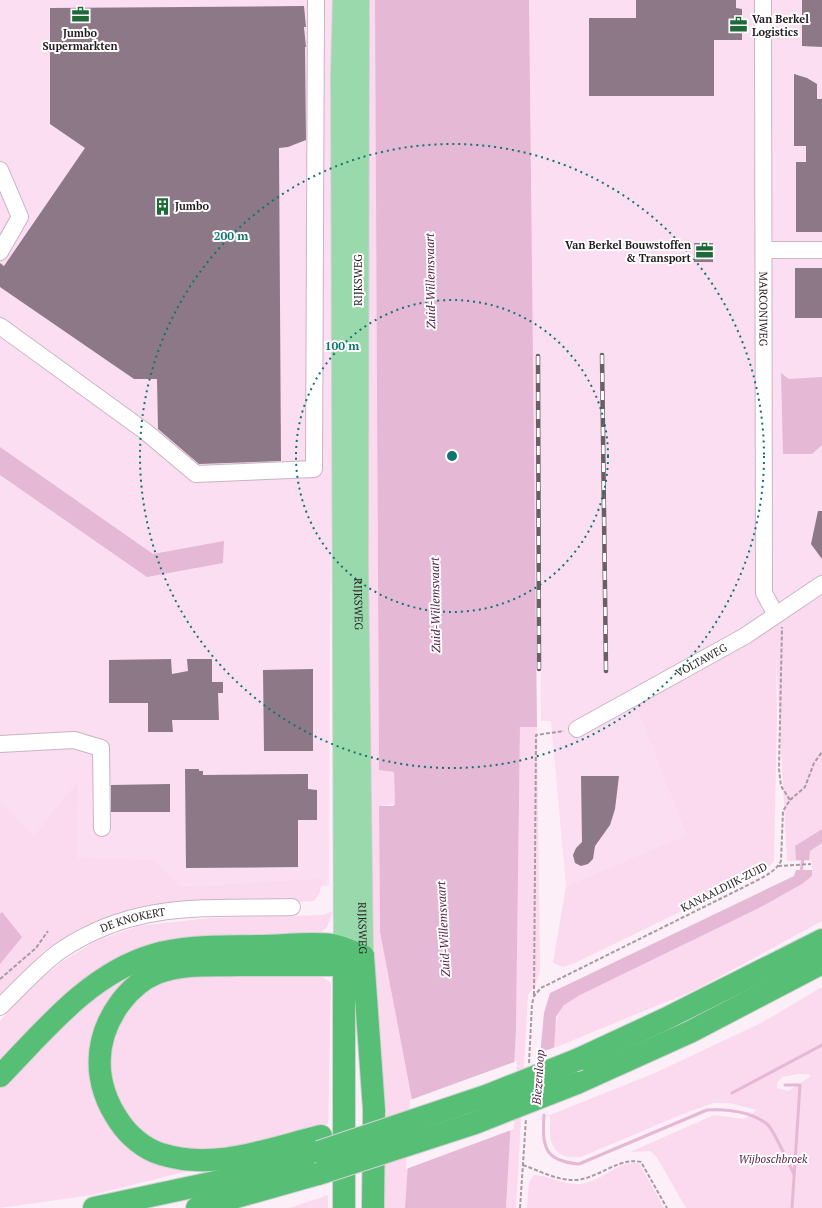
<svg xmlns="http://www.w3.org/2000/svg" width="822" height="1208" font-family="'PT Serif',serif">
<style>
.built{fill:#fbdef1}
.green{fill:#fbd9ef;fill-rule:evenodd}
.water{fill:#e5b8d6}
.pier{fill:#fdeff8}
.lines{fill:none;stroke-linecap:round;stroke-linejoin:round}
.stream{stroke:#e5b8d6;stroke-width:3}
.building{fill:#8c7886}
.minor-casing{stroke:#c9b4c2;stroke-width:18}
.major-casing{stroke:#d3d2d3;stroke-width:22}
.highway-casing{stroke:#d3d2d3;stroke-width:24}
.path{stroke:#a79ba3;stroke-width:2;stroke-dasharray:4 2;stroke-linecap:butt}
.minor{stroke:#fff;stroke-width:16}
.major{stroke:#9ad9ac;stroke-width:20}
.highway{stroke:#57bf75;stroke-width:22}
.rail-casing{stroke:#695f65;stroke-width:4.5}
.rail{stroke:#fff;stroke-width:3;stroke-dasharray:9;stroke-linecap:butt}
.highway-bridge-casing{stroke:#d3d2d3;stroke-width:24;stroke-linecap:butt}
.highway-bridge{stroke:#57bf75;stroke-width:22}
.ring{fill:none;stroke:#0f766e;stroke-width:2;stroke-dasharray:2 4}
.labels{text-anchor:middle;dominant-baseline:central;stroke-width:4;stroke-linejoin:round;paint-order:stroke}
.poi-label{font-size:11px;font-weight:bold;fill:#251d22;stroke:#fff;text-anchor:start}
.street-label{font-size:11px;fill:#251d22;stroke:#fff}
.park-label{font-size:11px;font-style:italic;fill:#562149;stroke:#fff}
.water-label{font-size:12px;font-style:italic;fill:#562048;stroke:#fff}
.centre{fill:#0f766e;stroke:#fff;stroke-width:2}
.ring-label{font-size:12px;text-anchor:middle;font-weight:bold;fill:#0f766e;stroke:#fff;stroke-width:4;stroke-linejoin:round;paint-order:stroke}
</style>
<rect width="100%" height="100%" fill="#fdeff8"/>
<polygon class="built" points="0,0 822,0 822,594 775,625 688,835 566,886 551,721 541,721 540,583 526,428 383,481 332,479 330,606 329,886 178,889 0,903"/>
<g class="green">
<polygon points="367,0 375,0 379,770 394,772 395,804 379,806 380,932 412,1100 405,1208 383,1208 371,953 366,345"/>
<path d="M822,594V829L795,846L796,860H809L810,851L822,843V921L695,990L554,1048C555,1028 554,1012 571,999L761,907L802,884L812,876V861H787L776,654L777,715L774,861L766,870L575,963L563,967L553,963L566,886L687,835L636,705L775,625Z"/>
<polygon points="520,726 537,727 540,971 535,986 528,995 516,1208 506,1208 516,1031"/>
<polygon points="78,781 77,858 154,860 180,887 323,879 319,894 314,901 121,915 78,929 44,951 0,997 0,801 34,836"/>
<polygon points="333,911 327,927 317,936 148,949 0,1061 0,1021 34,984 63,961 98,940 139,926 210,918 323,915"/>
<polygon points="194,974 314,976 322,977 331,983 328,1124 219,1156 164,1149 127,1119 108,1075 109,1050 120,1016 151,985"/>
<path d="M133,975L106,1011V1114L192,1170L92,1195L0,1208V1082C40,1044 82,994 133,975Z"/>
<path d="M822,987V1208H686L656,1156L650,1151L630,1152L714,1115L744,1119L757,1110L729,1103H713L678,1116L581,1157C576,1157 569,1158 565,1156C547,1151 550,1129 550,1115L655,1073L763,1022ZM798,1074H809L811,1076L788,1091L777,1088V1083L782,1077Z"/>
<path d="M639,1163L664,1208H527L529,1182L534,1175C550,1176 564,1185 580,1184C598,1182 610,1169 626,1164C630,1163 635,1163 639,1163Z"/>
<polygon points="328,1195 328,1208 288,1208 289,1208"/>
</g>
<g class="water">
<polygon points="375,0 529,0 537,727 520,727 516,1031 506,1208 405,1208 412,1100 380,932 379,806 393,806 395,804 394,772 379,770"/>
<polygon points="781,373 789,379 822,377 822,445 812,454 783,454"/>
<polygon points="0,447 153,554 224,541 223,563 147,577 0,475"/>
<polygon points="822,829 822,843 810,851 809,860 796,860 795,846"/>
<polygon points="796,870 812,870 812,876 802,884 761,907 580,995 564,1005 556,1017 550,1115 534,1121 544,1013 550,993 794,876"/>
<polygon points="2,912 22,937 0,964 0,914"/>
</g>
<g class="pier">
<polygon points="556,1047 552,1114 532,1122 538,1053"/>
<polygon points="517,1061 514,1129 406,1169 410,1100"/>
</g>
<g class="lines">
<g class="stream">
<polyline points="801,873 803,857"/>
<polyline points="785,1085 800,1085 792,1208"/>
<polyline points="732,1093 822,1045"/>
<path d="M544,1115C542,1147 544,1161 579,1164L707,1110C727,1109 751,1112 767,1124C775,1131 788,1164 794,1174"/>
</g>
</g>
<g class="building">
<polygon points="636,0 736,0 736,8 742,9 742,40 714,40 714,96 589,96 589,18 636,18"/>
<polygon points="802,0 822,0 822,47 802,46"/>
<polygon points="304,6 306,27 304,27 306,47 305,47 306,140 288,147 279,148 281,461 199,464 158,429 157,379 134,379 0,287 0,263 4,266 85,148 50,124 50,8"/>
<polygon points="794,74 807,78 817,84 817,99 822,99 822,232 796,232 796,162 806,162 806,146 794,146"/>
<rect x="694" y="243" width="19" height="19"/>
<rect x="795" y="268" width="27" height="50"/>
<polygon points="818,511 822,511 822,559 811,544"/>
<polygon points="171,659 172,674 188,671 187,659 212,659 212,682 223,682 223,693 218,693 219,720 172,720 173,732 148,732 148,703 109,703 109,660"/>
<polygon points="313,669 313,751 264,751 263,670"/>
<polygon points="185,769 199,769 199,771 203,771 203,775 308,774 308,789 317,790 317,820 298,820 298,867 186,868"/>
<polygon points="581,776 619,776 615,809 610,825 595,846 593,859 588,864 581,866 575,863 573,855 576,848 582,842"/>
<polygon points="170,784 170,812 111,812 111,785"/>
</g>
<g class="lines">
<defs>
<g id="minor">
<path id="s1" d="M763,0L764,593L776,615"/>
<polyline points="0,170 20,217 0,252"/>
<polyline points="764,250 822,250"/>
<polyline points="0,326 146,432 196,474 314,469 316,0"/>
<path id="s2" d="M577,729L745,636L822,584"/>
<polyline points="0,744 74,740 101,748 102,828"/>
<path id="s3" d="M0,1007C18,990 40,965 60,951C135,900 207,909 292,907"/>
</g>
<g id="major">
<polyline points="343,0 341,76 344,964"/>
<path id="s4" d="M359,0L358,565L363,956"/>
</g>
<g id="highway">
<polyline points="363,956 374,1110 373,1208"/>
<polyline points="579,1059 665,1019 822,940"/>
<path d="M0,1076C45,1030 89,974 153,955C187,945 224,947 259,946C283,946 308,942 332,945C343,947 353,952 363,956"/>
<polyline points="577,1083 690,1032 822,963"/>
<path d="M321,1136C268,1149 214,1171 161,1154C144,1149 128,1135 119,1121C93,1083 93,1040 120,1003C129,991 142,979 157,973C183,963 211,966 238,965C273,965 309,965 344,965L363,956"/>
<polyline points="94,1208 220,1181 319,1152"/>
<polyline points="197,1208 318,1174"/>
<polyline points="344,1208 344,965"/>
</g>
</defs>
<use href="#minor" class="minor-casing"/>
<use href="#major" class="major-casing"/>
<use href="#highway" class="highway-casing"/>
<g class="path">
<polyline points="790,800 805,787 814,763 822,752"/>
<polyline points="778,866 811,864"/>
<polyline points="0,979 36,948 48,931"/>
<polyline points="534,995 536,735 564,731"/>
<path d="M529,1063L532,1004L534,996L541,988L754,882C765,876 775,872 781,861L783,811L790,800L781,786L779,769L782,627"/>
<path d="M523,1165C540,1171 558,1181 576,1180C599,1178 619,1157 641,1162L667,1208"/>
<polyline points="520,1208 526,1119"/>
</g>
<use href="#minor" class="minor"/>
<use href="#major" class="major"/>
<use href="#highway" class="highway"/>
<defs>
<g id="rail">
<polyline points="602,355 606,671"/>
<polyline points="538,356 539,669"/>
</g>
</defs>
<use href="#rail" class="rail-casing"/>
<use href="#rail" class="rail"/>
<defs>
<g id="highway-bridge">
<polyline points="319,1152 486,1096 579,1059"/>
<polyline points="318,1174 475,1123 577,1083"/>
</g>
</defs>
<use href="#highway-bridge" class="highway-bridge-casing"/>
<use href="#highway-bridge" class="highway-bridge"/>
</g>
<g class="ring">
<circle cx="452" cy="456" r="156"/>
<circle cx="452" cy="456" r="312"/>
</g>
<defs>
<symbol id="office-bare" viewBox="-9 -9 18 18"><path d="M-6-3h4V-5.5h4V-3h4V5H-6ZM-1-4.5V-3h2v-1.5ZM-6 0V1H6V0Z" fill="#1d6937" stroke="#fff" stroke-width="2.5" paint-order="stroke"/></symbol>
<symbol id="building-bare" viewBox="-9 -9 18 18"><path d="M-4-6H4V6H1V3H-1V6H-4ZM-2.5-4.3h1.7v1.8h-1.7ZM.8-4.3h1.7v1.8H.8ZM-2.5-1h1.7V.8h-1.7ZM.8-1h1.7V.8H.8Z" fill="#1d6937" stroke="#fff" stroke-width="2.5" paint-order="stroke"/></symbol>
</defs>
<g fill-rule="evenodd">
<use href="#office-bare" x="68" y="2" width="25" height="25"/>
<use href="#office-bare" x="726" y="12" width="25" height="25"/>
<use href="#building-bare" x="150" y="194" width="25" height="25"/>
<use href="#office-bare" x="692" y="238" width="25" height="25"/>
</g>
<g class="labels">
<g class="poi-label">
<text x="752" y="19">Van Berkel<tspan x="752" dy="13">Logistics</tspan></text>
<text x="80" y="33" text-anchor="middle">Jumbo<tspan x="80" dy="13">Supermarkten</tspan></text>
<text x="175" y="206">Jumbo</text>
<text x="691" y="245" text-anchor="end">Van Berkel Bouwstoffen<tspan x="691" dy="13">&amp; Transport</tspan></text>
</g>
<g class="street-label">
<text transform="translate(358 280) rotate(-90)">RIJKSWEG</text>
<text stroke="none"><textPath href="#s1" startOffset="309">MARCONIWEG</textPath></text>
<text stroke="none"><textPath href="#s4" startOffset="604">RIJKSWEG</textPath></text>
<text stroke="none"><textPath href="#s2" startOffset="142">VOLTAWEG</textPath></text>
<text transform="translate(724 887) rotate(-27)">KANAALDIJK-ZUID</text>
<text stroke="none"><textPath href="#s3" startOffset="162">DE KNOKERT</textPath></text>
<text stroke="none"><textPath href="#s4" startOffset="928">RIJKSWEG</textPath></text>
</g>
<g class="park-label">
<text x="773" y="1159">Wijboschbroek</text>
</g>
<g class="water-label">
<text transform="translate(430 281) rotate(-91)">Zuid-Willemsvaart</text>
<text transform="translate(435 605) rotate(-91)">Zuid-Willemsvaart</text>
<text transform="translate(443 929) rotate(-93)">Zuid-Willemsvaart</text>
<text transform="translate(538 1077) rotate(-86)">Biezenloop</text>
</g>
</g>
<circle cx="452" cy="456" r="6" class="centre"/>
<g class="ring-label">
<text x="231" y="240">200 m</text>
<text x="342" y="350">100 m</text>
</g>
</svg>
